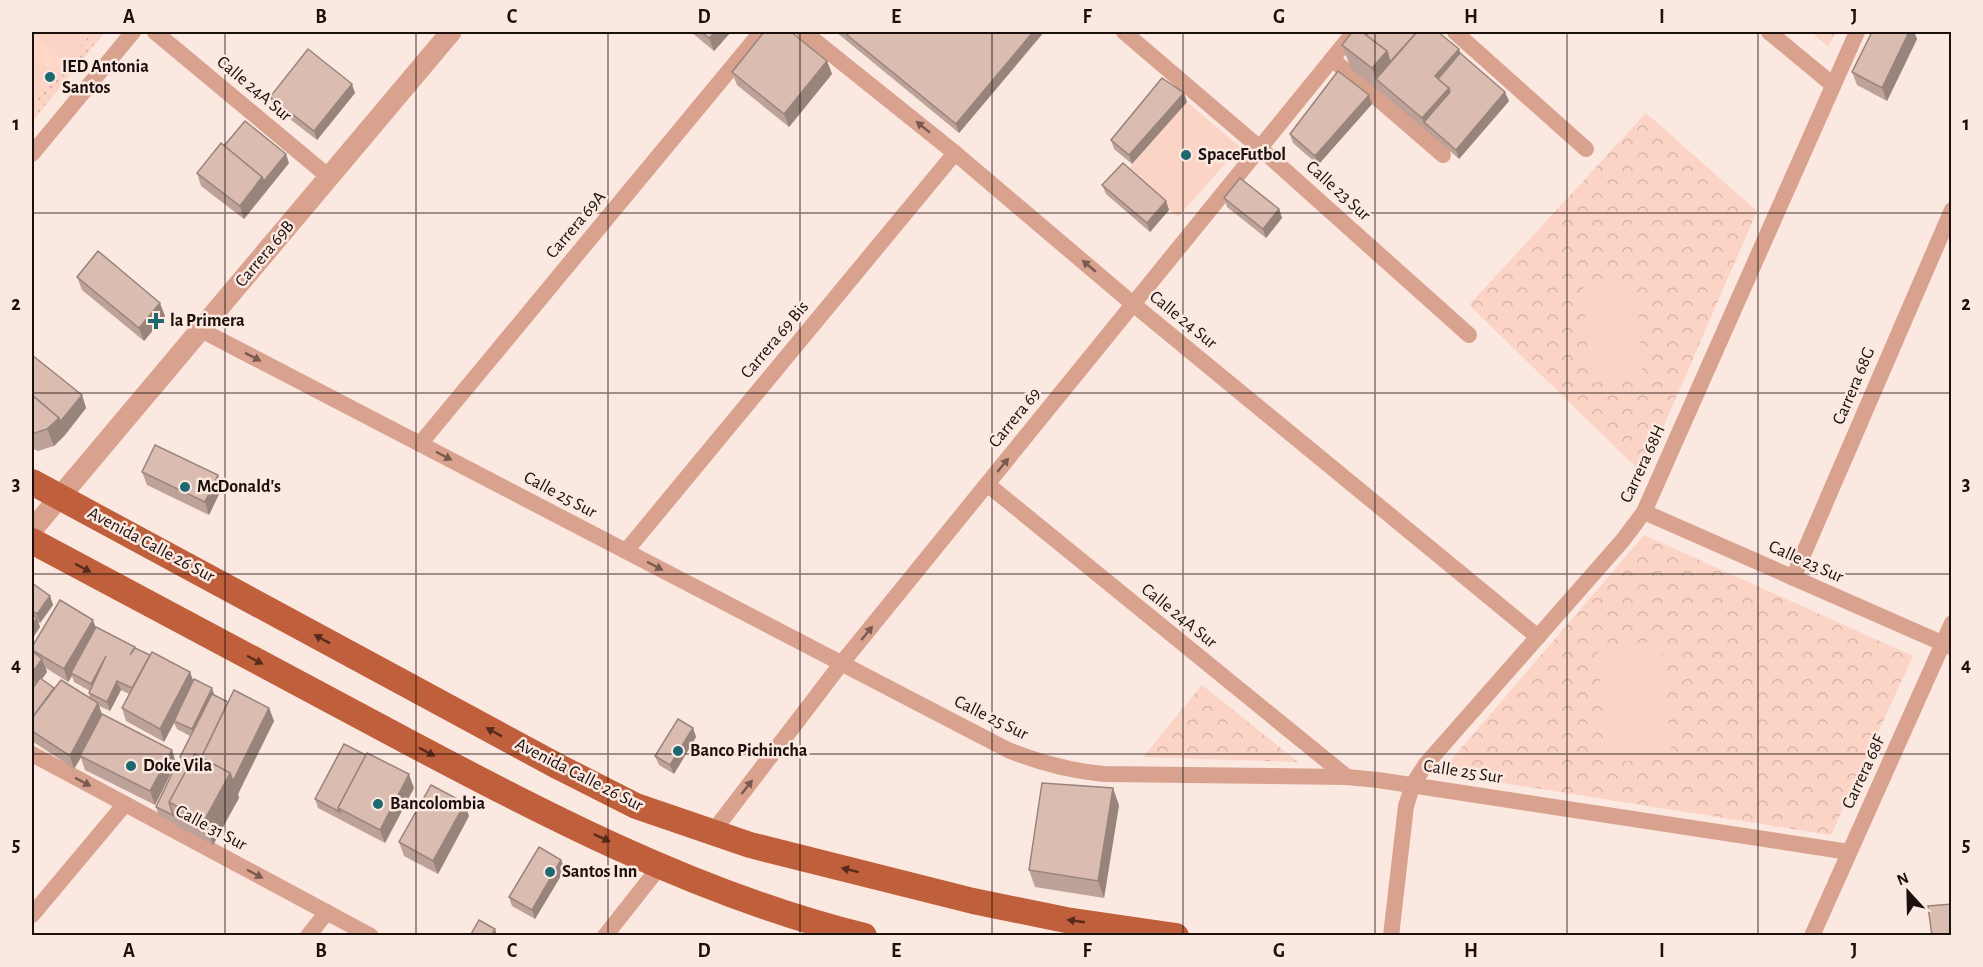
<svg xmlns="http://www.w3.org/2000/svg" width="1983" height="967" font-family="'Alegreya Sans',sans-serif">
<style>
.built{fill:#ffd7c8}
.grass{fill:url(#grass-dots)}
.park{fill:url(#park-crowns)}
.garden{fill:#fbd4c6}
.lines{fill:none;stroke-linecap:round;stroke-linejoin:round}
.minor{stroke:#d9a28f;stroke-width:16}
.tertiary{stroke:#d9a28f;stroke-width:21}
.primary{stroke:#c05f3b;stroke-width:26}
.wall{fill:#bca298;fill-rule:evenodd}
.shaded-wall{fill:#99847c}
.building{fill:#dbbcb1;stroke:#99847c;stroke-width:1.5}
.oneway{fill:#7a594e}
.oneway2{fill:#552c1c}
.grid{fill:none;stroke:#1b100c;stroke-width:1.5;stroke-opacity:0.55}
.poi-dot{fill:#1d6871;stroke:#fbe8e1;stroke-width:2}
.labels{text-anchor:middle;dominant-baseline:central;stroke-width:5;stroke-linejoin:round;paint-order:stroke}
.poi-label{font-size:18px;font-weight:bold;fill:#1b100c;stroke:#fbe8e1;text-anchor:start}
.street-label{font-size:18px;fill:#1b100c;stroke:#fbe8e1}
.neatline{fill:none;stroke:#1b100c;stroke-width:2}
.grid-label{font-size:20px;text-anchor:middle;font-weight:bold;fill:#1b100c}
</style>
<defs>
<pattern id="grass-dots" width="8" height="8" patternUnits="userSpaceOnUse" patternTransform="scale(1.5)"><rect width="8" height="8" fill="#fbd4c6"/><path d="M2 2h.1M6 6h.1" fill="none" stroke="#d7b5a9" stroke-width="1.8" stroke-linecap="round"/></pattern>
<pattern id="park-crowns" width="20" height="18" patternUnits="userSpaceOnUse" patternTransform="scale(1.5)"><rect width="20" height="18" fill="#fbd4c6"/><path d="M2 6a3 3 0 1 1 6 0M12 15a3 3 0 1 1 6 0" fill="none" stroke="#d7b5a9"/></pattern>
</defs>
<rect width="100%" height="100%" fill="#fbe8e1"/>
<polygon class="built" points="32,32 105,32 32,122"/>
<polygon class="grass" points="92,32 104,32 32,121 32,106"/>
<g class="park">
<polygon points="1811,32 1836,32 1828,47"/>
<polygon points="1646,113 1757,211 1643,474 1469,305"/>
<polygon points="1644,535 1913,656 1831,835 1440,773"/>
<polygon points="1202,685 1298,762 1143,757"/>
</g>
<g class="garden">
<polygon points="32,32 92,32 66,62"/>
<polygon points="32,54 57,76 32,106"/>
<polygon points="1187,102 1240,147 1178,217 1126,172"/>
<polygon points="1636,284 1643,379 1590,383 1583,288"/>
<polygon points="1660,641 1672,756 1608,763 1597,648"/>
</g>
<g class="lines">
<g class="minor">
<polyline points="155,32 329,177"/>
<polyline points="804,32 955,153 1133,304 1538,637"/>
<polyline points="1124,32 1261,149 1469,335"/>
<polyline points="1455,32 1586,149"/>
<polyline points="1769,32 1833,85"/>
<polyline points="1332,59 1443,155"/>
<polyline points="32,154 133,32"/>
<path d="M201,330L1008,750C1040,763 1070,771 1104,774L1347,777L1378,780L1849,852"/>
<polyline points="420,444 761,32"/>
<polyline points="987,484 1347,777"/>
<polyline points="1644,512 1951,647"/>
<polyline points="626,551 955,153"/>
<polyline points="1793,578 1952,210"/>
<polyline points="32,754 371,936"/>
<polyline points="712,833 841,664 1354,32"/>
<polyline points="32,915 125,804"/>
<polyline points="308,936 327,912"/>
<polyline points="605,936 661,865"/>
<polyline points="1391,936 1406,806 1413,784 1426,764 1623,540 1644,512 1857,32"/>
<polyline points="1812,936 1952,623"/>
</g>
<polyline class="tertiary" points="32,530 451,32"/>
<g class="primary">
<polyline points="32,482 559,767 636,806 750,845 973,901 1066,920 1176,936"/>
<path d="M32,541C149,603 266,666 384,729C535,810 697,895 864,936"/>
</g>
</g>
<g class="wall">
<polygon points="691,32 731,32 714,51"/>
<polygon points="836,32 1044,32 959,133"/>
<polygon points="1872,32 1914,32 1917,39 1887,101 1857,85 1852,72"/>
<polygon points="1366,35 1460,53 1509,101 1459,159 1381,92 1351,69 1342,45"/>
<polygon points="827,61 832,74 789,127 737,85 732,72"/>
<polygon points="355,93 317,140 273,106 270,97"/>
<polygon points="1187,102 1132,164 1114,149 1111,140"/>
<polygon points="1372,104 1318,165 1293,143 1290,134"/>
<polygon points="224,146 289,163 244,219 201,186 197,173"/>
<polygon points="1102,185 1166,201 1169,210 1150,232 1106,194"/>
<polygon points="1224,198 1279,209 1282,218 1266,238 1227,207"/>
<polygon points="77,277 165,316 144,341 82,290"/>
<polygon points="32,355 82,395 86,408 65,435 54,446 38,451 32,448"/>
<polygon points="142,472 218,475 222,488 209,515 147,485"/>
<path d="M32,583L50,596L53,605L40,623L38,622L40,627L32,639L35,642L96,627L135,648L190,672L193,681L214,695L228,702L269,708L274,721L238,794L239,798L213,845L177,826V823L176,824L159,816L156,807L181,762L180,757L190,736L177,729L174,723L164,742L126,721L122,708L129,694L121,690L110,711L99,706L102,715L176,763L155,805L85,770L81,758L74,769L32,741V689L34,685L32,683ZM46,668L68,682L72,676L74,682L90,691L89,693L90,699L54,688L42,679L47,672Z"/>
<polygon points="693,728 696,737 674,774 659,765 655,756"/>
<polygon points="414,788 385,843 318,808 315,799"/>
<polygon points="1119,805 1104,898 1035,887 1029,870"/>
<polygon points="469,816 438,874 404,856 399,842"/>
<polygon points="561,860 565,869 535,919 512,906 509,897"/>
</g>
<g class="shaded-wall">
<polygon points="715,32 731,32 714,51 709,38"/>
<polygon points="1033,32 1044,32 959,133 956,124"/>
<polygon points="1422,32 1376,79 1372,68 1387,51"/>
<polygon points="1909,32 1914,32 1917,39 1887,101 1882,88"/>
<polygon points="1459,49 1464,62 1443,86 1435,76"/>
<polygon points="827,61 832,74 789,127 784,114"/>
<polygon points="352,84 355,93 317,140 314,131"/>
<polygon points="1449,88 1453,101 1424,122 1427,131 1422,118"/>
<polygon points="1505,92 1509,101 1459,159 1456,150"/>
<polygon points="1184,93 1187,102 1132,164 1129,155"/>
<polygon points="1369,95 1372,104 1318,165 1315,156"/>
<polygon points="286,154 289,163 244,219 240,206 262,177"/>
<polygon points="1166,201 1169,210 1150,232 1147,223"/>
<polygon points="1279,209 1282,218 1266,238 1263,229"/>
<polygon points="160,303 165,316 144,341 139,328"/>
<polygon points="82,395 86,408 65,435 54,446 47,429"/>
<polygon points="218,475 222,488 209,515 205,502"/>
<polygon points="50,596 53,605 40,623 37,614"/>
<polygon points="37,618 40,627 32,639 32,626"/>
<polygon points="93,620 98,633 71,673 72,676 68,682 64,669"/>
<polygon points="106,656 94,693 91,684"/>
<polygon points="42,659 47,672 36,687 32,673"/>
<polygon points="190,672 195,686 174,721 174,723 164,742 160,729"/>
<polygon points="117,681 121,690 110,711 107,702"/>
<polygon points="212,688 215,697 195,738 192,729"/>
<polygon points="98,703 103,717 74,769 70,756"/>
<polygon points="269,708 274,721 238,794 239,798 213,845 204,821 230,773"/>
<polygon points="693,728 696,737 674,774 670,765"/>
<polygon points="172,750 176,763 155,805 150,791"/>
<polygon points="409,774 414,788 385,843 380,830"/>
<polygon points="1113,788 1119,805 1104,898 1098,881"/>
<polygon points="465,803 469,816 438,874 433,861"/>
<polygon points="561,860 565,869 535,919 532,910"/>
<polygon points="495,929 497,936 491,936"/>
</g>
<g class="building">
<polygon points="701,32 715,32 709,38"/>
<polygon points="764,32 791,32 827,61 784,114 732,72"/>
<polygon points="850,32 1033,32 956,124 847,35"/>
<polygon points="1352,32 1362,32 1387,51 1372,68 1342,45"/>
<polygon points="1370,32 1417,32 1390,62 1387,51 1366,35"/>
<polygon points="1417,32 1438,32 1459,49 1435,76 1449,88 1422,118 1376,79"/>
<polygon points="1872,32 1909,32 1882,88 1852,72"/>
<polygon points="308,49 352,84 314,131 270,97"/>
<polygon points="1460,53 1505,92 1456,150 1424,122 1450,92 1449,88 1438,79"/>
<polygon points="1338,71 1369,95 1315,156 1290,134"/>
<polygon points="1162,78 1184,93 1129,155 1111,140"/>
<polygon points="245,121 286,154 264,181 262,177 224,146"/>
<polygon points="221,143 262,177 240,206 197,173"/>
<polygon points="1123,163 1166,201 1147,223 1102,185"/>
<polygon points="1240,178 1279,209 1263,229 1224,198"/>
<polygon points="98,251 160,303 139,328 77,277"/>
<polygon points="32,355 82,395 60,422 59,418 32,395"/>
<polygon points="32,395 59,418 47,429 32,434"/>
<polygon points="155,445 218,475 205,502 142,472"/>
<polygon points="32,583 50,596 37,614 32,611"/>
<polygon points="60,600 93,620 64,669 32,650 32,647"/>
<polygon points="32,614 37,618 32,626"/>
<polygon points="96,627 135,647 130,655 135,648 150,655 132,688 117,681 107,702 89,693 106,656 91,684 71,673"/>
<polygon points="32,651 42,659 32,673"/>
<polygon points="152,652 190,672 160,729 122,708"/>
<polygon points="40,678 54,688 32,718 32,689"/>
<polygon points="194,679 212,688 192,729 174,721"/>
<polygon points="61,680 98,703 70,756 32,731 32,718"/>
<polygon points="234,690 269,708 233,781 230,773 201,758"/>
<polygon points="212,694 228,702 201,758 195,754 190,762 180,757"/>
<polygon points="102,714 172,750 150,791 80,756"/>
<polygon points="678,719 693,728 670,765 655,756"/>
<polygon points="344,744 366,755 338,808 340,812 315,799"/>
<polygon points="367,753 409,774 380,830 338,808"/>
<polygon points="195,754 230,773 204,821 169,802"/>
<polygon points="178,761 189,765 169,802 173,815 156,807"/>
<polygon points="1042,783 1113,788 1098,881 1029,870"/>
<polygon points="431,785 465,803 433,861 399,842"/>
<polygon points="539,847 561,860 532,910 509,897"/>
<polygon points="1952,904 1952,936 1932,936 1928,906"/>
<polygon points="479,920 495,929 491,936 470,936"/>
</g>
<defs><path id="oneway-solid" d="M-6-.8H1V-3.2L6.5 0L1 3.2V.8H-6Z" transform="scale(1.5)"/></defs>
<g class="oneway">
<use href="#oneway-solid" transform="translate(923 127) rotate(-141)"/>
<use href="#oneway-solid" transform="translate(1089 266) rotate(-140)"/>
<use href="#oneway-solid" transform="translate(253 357) rotate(27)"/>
<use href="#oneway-solid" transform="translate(444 456) rotate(28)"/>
<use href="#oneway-solid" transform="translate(1003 465) rotate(-51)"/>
<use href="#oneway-solid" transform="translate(655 566) rotate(28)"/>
<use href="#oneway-solid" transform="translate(867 633) rotate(-51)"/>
<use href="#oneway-solid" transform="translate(83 782) rotate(28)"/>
<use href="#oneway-solid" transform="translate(747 787) rotate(-52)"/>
<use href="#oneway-solid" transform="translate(255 874) rotate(28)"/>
</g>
<g class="oneway2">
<use href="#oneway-solid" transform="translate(83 568) rotate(28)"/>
<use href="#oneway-solid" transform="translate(322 639) rotate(-151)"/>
<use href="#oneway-solid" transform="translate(255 660) rotate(28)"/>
<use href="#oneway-solid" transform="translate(494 732) rotate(-151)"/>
<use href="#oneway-solid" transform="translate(427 752) rotate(28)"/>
<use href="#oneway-solid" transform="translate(602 838) rotate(25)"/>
<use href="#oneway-solid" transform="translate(850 870) rotate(-166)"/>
<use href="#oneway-solid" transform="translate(1076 921) rotate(-172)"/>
</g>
<path class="grid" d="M225,32V936M416,32V936M608,32V936M800,32V936M992,32V936M1183,32V936M1375,32V936M1567,32V936M1758,32V936M32,213H1952M32,393H1952M32,574H1952M32,754H1952"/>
<g class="poi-dot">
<circle cx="50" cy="77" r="6"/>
<circle cx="1186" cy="155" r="6"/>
<path d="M153 312h6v6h6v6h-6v6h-6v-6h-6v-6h6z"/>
<circle cx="185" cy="487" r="6"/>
<circle cx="678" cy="751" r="6"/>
<circle cx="131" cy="766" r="6"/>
<circle cx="378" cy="804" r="6"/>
<circle cx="550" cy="872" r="6"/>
</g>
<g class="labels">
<g class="poi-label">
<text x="62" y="67">IED Antonia<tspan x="62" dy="21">Santos</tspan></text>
<text x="1198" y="155">SpaceFutbol</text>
<text x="170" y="321">la Primera</text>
<text x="197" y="487">McDonald's</text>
<text x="690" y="751">Banco Pichincha</text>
<text x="143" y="766">Doke Vila</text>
<text x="390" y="804">Bancolombia</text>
<text x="562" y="872">Santos Inn</text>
</g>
<g class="street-label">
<text transform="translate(254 89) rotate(40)">Calle 24A Sur</text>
<text transform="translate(1338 191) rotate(42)">Calle 23 Sur</text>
<text transform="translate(576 225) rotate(-50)">Carrera 69A</text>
<text transform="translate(265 254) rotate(-50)">Carrera 69B</text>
<text transform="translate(1183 320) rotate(39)">Calle 24 Sur</text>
<text transform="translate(775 340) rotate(-50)">Carrera 69 Bis</text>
<text transform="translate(1854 386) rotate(-67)">Carrera 68G</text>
<text transform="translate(1015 418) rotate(-51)">Carrera 69</text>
<text transform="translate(1643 464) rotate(-65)">Carrera 68H</text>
<text transform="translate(560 495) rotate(28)">Calle 25 Sur</text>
<text transform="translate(151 545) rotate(28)">Avenida Calle 26 Sur</text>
<text transform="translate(1806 562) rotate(24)">Calle 23 Sur</text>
<text transform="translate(1179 616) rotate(39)">Calle 24A Sur</text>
<text transform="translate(991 718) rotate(26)">Calle 25 Sur</text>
<text transform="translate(1463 772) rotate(9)">Calle 25 Sur</text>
<text transform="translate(1864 772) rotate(-65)">Carrera 68F</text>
<text transform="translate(579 775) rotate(27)">Avenida Calle 26 Sur</text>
<text transform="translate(211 828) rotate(28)">Calle 31 Sur</text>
</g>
</g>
<rect width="1983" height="967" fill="none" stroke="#fbe8e1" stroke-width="66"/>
<g transform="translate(1908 892) rotate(338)" stroke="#fbe8e1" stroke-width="4.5" paint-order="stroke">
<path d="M0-4.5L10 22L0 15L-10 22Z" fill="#1b100c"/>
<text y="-9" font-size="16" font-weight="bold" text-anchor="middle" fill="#1b100c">N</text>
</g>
<rect x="33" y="33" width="1917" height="901" class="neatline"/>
<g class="grid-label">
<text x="129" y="23">A</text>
<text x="321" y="23">B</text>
<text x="512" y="23">C</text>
<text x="704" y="23">D</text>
<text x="896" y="23">E</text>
<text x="1087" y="23">F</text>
<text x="1279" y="23">G</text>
<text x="1471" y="23">H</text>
<text x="1662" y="23">I</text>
<text x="1854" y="23">J</text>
<text x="16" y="130">1</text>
<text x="1966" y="130">1</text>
<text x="16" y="310">2</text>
<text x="1966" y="310">2</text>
<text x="16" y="490">3</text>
<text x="1966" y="490">3</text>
<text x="16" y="671">4</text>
<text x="1966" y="671">4</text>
<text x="16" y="851">5</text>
<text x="1966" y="851">5</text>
<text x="129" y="957">A</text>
<text x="321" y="957">B</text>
<text x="512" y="957">C</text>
<text x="704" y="957">D</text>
<text x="896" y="957">E</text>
<text x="1087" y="957">F</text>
<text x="1279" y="957">G</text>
<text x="1471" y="957">H</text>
<text x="1662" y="957">I</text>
<text x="1854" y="957">J</text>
</g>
</svg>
